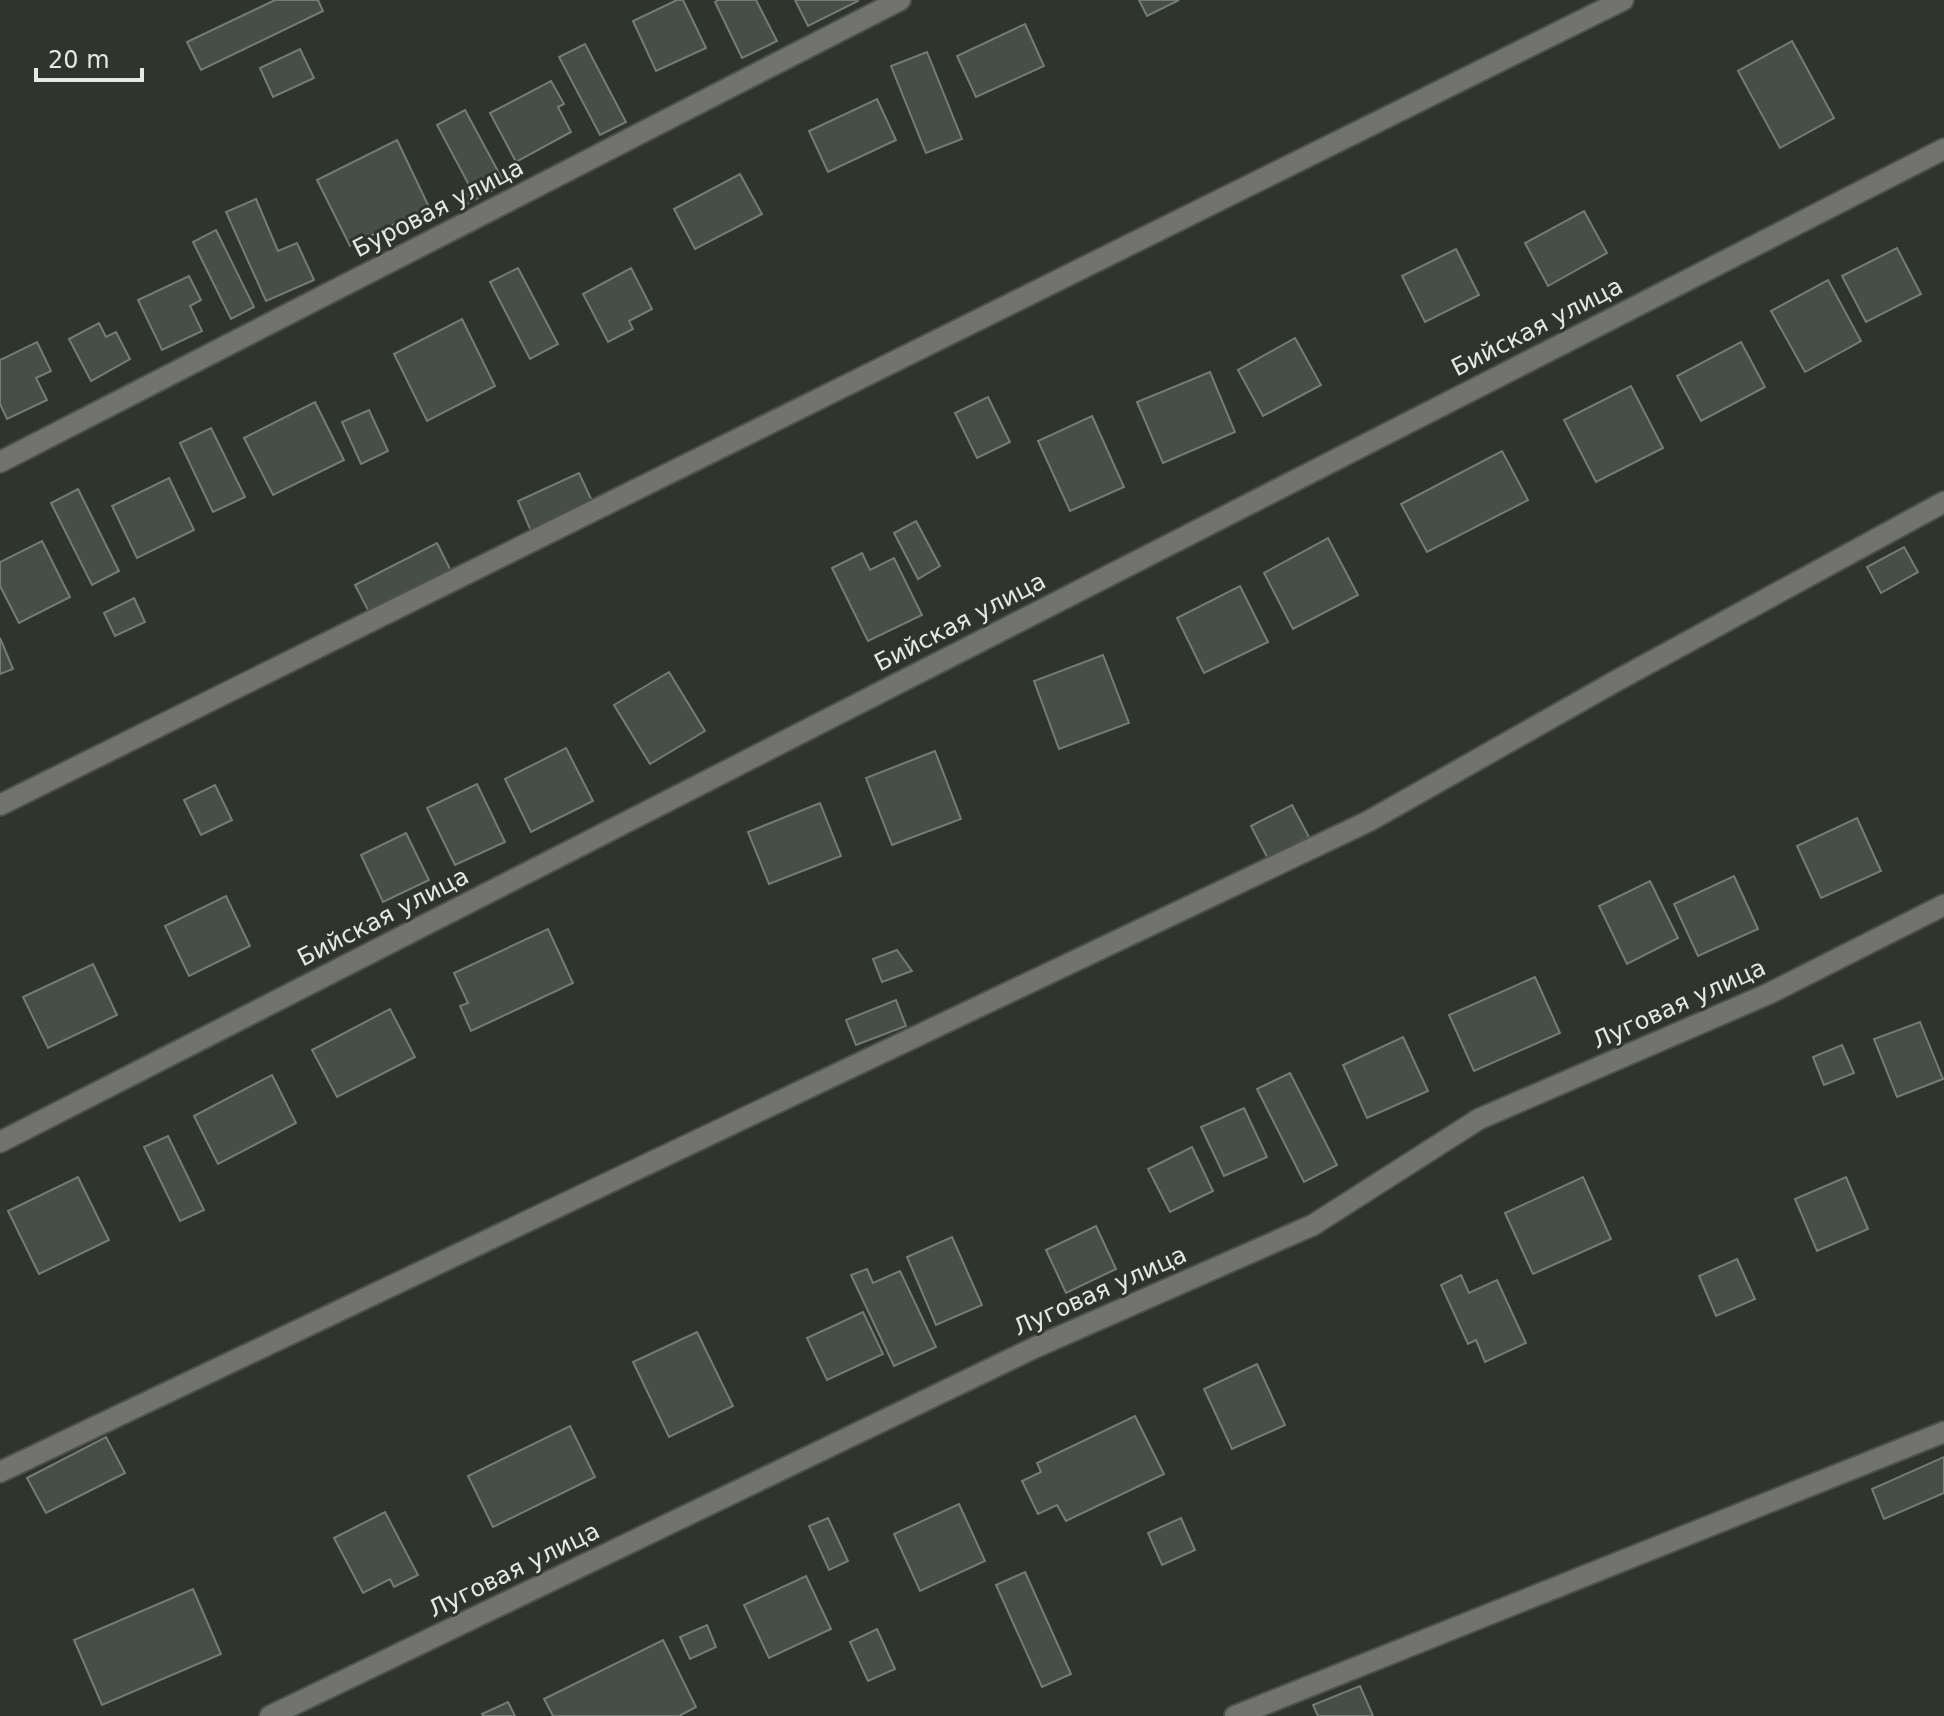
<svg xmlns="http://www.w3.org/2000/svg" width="1944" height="1716" font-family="'DejaVu Sans',sans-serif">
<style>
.building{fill:#464e49;stroke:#737c76;stroke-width:2}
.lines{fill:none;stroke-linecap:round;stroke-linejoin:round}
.minor-casing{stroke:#4c514a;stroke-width:24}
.minor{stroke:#72736f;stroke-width:20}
.labels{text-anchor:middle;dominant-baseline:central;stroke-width:6;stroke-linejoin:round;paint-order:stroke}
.street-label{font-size:24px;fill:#e5e8e4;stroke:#2f342d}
</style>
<rect width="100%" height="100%" fill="#2f342d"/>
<g class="building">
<polygon points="275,0 318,0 323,11 201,70 187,42"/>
<polygon points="677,0 683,0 706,48 656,71 633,21"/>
<polygon points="718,0 756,0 777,41 742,58 715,2"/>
<polygon points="795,0 857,0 858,1 808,26"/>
<polygon points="1139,0 1179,0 1147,16"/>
<polygon points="1025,24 1044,66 976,97 957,56"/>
<polygon points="1792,41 1834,118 1780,148 1738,71"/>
<polygon points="585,44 626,122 600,135 559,57"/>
<polygon points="300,49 314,78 273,97 260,68"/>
<polygon points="927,52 962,139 926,153 891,66"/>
<polygon points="551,81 564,104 558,107 571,132 516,162 490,113"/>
<polygon points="877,99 896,140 828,172 809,131"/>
<polygon points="465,110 505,184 467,204 460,190 469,185 437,125"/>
<polygon points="397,140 429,207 350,246 317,180"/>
<polygon points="740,174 762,214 695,249 674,209"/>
<polygon points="256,199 278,251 297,243 314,280 266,301 226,212"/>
<polygon points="1584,211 1607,253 1548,286 1525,243"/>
<polygon points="216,230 254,307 231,319 193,242"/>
<polygon points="1897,248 1921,294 1866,322 1842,276"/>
<polygon points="1456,249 1479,295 1425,322 1402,276"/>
<polygon points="518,268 558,344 530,359 490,282"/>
<polygon points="631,268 652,309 629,321 633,329 608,342 583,294"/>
<polygon points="189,276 201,300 190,306 202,331 162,350 138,300"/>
<polygon points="1828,280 1861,341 1805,372 1771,311"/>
<polygon points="462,319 495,386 427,421 394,354"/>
<polygon points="99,323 106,337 116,332 130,359 91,381 69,339"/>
<polygon points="1295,338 1321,385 1263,416 1238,370"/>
<polygon points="37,342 51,371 36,378 47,400 7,419 0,404 0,360"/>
<polygon points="1741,342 1765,387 1701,421 1677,376"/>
<polygon points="1210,372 1235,432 1163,463 1137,402"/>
<polygon points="1631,386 1663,448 1596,482 1564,420"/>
<polygon points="988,397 1010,442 977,458 955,413"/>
<polygon points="315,402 344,460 273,495 244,438"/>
<polygon points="369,410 388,451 361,464 342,422"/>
<polygon points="1092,416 1124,487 1070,511 1038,441"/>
<polygon points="211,428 245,497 213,512 180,443"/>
<polygon points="1502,451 1528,500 1427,552 1401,504"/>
<polygon points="579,473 593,503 531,531 518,501"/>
<polygon points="169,478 194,530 137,558 112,506"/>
<polygon points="78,489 119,571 92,585 51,503"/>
<polygon points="916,521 940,566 918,579 894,533"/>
<polygon points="1328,538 1358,595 1293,629 1264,573"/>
<polygon points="42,541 70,597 19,623 0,586 0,562"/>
<polygon points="437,543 452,573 370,614 355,585"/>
<polygon points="1904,547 1918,572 1881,593 1867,567"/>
<polygon points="862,553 870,570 894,558 922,615 868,641 832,568"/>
<polygon points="1240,586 1268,642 1204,673 1177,618"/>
<polygon points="134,598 145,622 115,636 104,613"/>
<polygon points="0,638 13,669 0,674"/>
<polygon points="1103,655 1129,723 1059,749 1034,681"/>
<polygon points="669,672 705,731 650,764 614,705"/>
<polygon points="566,748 593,801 531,832 505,779"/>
<polygon points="935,751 961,819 892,845 866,778"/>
<polygon points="477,784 505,842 455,865 427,808"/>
<polygon points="215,785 232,820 201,835 184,800"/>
<polygon points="820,803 841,856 769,884 748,832"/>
<polygon points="1292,805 1309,837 1268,859 1251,826"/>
<polygon points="1857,818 1881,871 1821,898 1797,846"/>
<polygon points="406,833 429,880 383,902 361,855"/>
<polygon points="1734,876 1758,929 1698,956 1674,904"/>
<polygon points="1650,881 1678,938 1627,964 1599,906"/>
<polygon points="226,896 250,946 189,976 165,926"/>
<polygon points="548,929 573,983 471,1031 460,1006 468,1003 454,973"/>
<polygon points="897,950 912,971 882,982 873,959"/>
<polygon points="93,964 117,1015 48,1048 23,997"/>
<polygon points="1535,977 1560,1033 1474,1071 1449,1015"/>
<polygon points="896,1000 906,1026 856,1045 846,1020"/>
<polygon points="390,1009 415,1057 337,1097 312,1050"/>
<polygon points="1920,1022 1943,1079 1897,1097 1874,1039"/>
<polygon points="1403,1037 1428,1091 1367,1118 1343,1065"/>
<polygon points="1842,1045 1854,1073 1824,1085 1813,1057"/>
<polygon points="1290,1073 1337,1165 1304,1182 1257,1089"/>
<polygon points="272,1075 296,1123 218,1164 194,1116"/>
<polygon points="1244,1108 1267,1157 1224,1176 1201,1127"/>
<polygon points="168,1136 204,1210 180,1221 144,1147"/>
<polygon points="1192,1147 1213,1191 1170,1212 1148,1169"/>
<polygon points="78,1177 109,1240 39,1274 8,1211"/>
<polygon points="1583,1177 1611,1239 1533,1274 1505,1213"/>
<polygon points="1846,1177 1868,1229 1817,1251 1795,1199"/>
<polygon points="1096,1226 1116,1269 1066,1293 1046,1250"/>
<polygon points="952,1237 982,1305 936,1325 907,1257"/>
<polygon points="1737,1259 1755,1299 1716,1316 1699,1276"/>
<polygon points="867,1269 873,1283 900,1271 936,1347 894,1366 851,1275"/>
<polygon points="1461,1275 1469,1293 1497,1280 1526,1343 1485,1362 1476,1340 1468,1344 1441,1285"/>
<polygon points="863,1312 883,1354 827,1380 807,1338"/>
<polygon points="697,1332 733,1406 669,1437 633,1362"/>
<polygon points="1257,1364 1285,1425 1232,1449 1204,1389"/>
<polygon points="1135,1416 1164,1474 1066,1521 1057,1505 1038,1514 1022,1481 1041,1472 1037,1463"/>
<polygon points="570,1426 595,1477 493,1527 468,1476"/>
<polygon points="106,1437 125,1473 46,1513 27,1478"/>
<polygon points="1944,1457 1944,1493 1884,1519 1872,1489"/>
<polygon points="959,1504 985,1561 920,1591 894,1534"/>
<polygon points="385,1512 418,1575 394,1587 390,1579 363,1593 334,1538"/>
<polygon points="828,1518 848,1561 829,1570 809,1526"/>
<polygon points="1181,1518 1195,1550 1162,1565 1148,1533"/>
<polygon points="1025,1572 1071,1674 1042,1687 996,1585"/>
<polygon points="806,1576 831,1629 769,1658 744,1605"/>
<polygon points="193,1589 221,1654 102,1705 74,1640"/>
<polygon points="707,1625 716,1647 690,1659 680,1637"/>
<polygon points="877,1629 895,1669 868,1681 850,1642"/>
<polygon points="663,1640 696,1707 679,1716 553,1716 544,1699"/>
<polygon points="1360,1686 1373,1716 1318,1716 1313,1705"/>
<polygon points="508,1702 515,1716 483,1716 482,1714"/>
</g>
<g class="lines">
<defs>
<g id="minor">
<polyline points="0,462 900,0"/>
<polyline points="0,805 1623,0"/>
<polyline points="0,1142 1944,149"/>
<polyline points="0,1472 1369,821 1616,681 1944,502"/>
<polyline points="270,1716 1036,1347 1313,1225 1479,1119 1768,994 1944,905"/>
<polyline points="1235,1716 1944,1432"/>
</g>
</defs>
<use href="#minor" class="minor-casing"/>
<use href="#minor" class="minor"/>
</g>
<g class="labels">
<g class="street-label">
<text transform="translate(438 208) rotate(-27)">Буровая улица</text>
<text transform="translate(1537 327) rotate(-27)">Бийская улица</text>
<text transform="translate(960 622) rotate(-27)">Бийская улица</text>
<text transform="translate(383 917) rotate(-27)">Бийская улица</text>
<text transform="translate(1679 1004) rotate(-24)">Луговая улица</text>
<text transform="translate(1100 1291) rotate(-24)">Луговая улица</text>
<text transform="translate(514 1570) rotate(-26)">Луговая улица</text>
</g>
</g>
<path d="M36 68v12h106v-12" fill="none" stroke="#e5e8e4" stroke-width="4"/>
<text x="48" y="68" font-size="24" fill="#e5e8e4" stroke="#2f342d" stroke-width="6" paint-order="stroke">20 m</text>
</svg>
